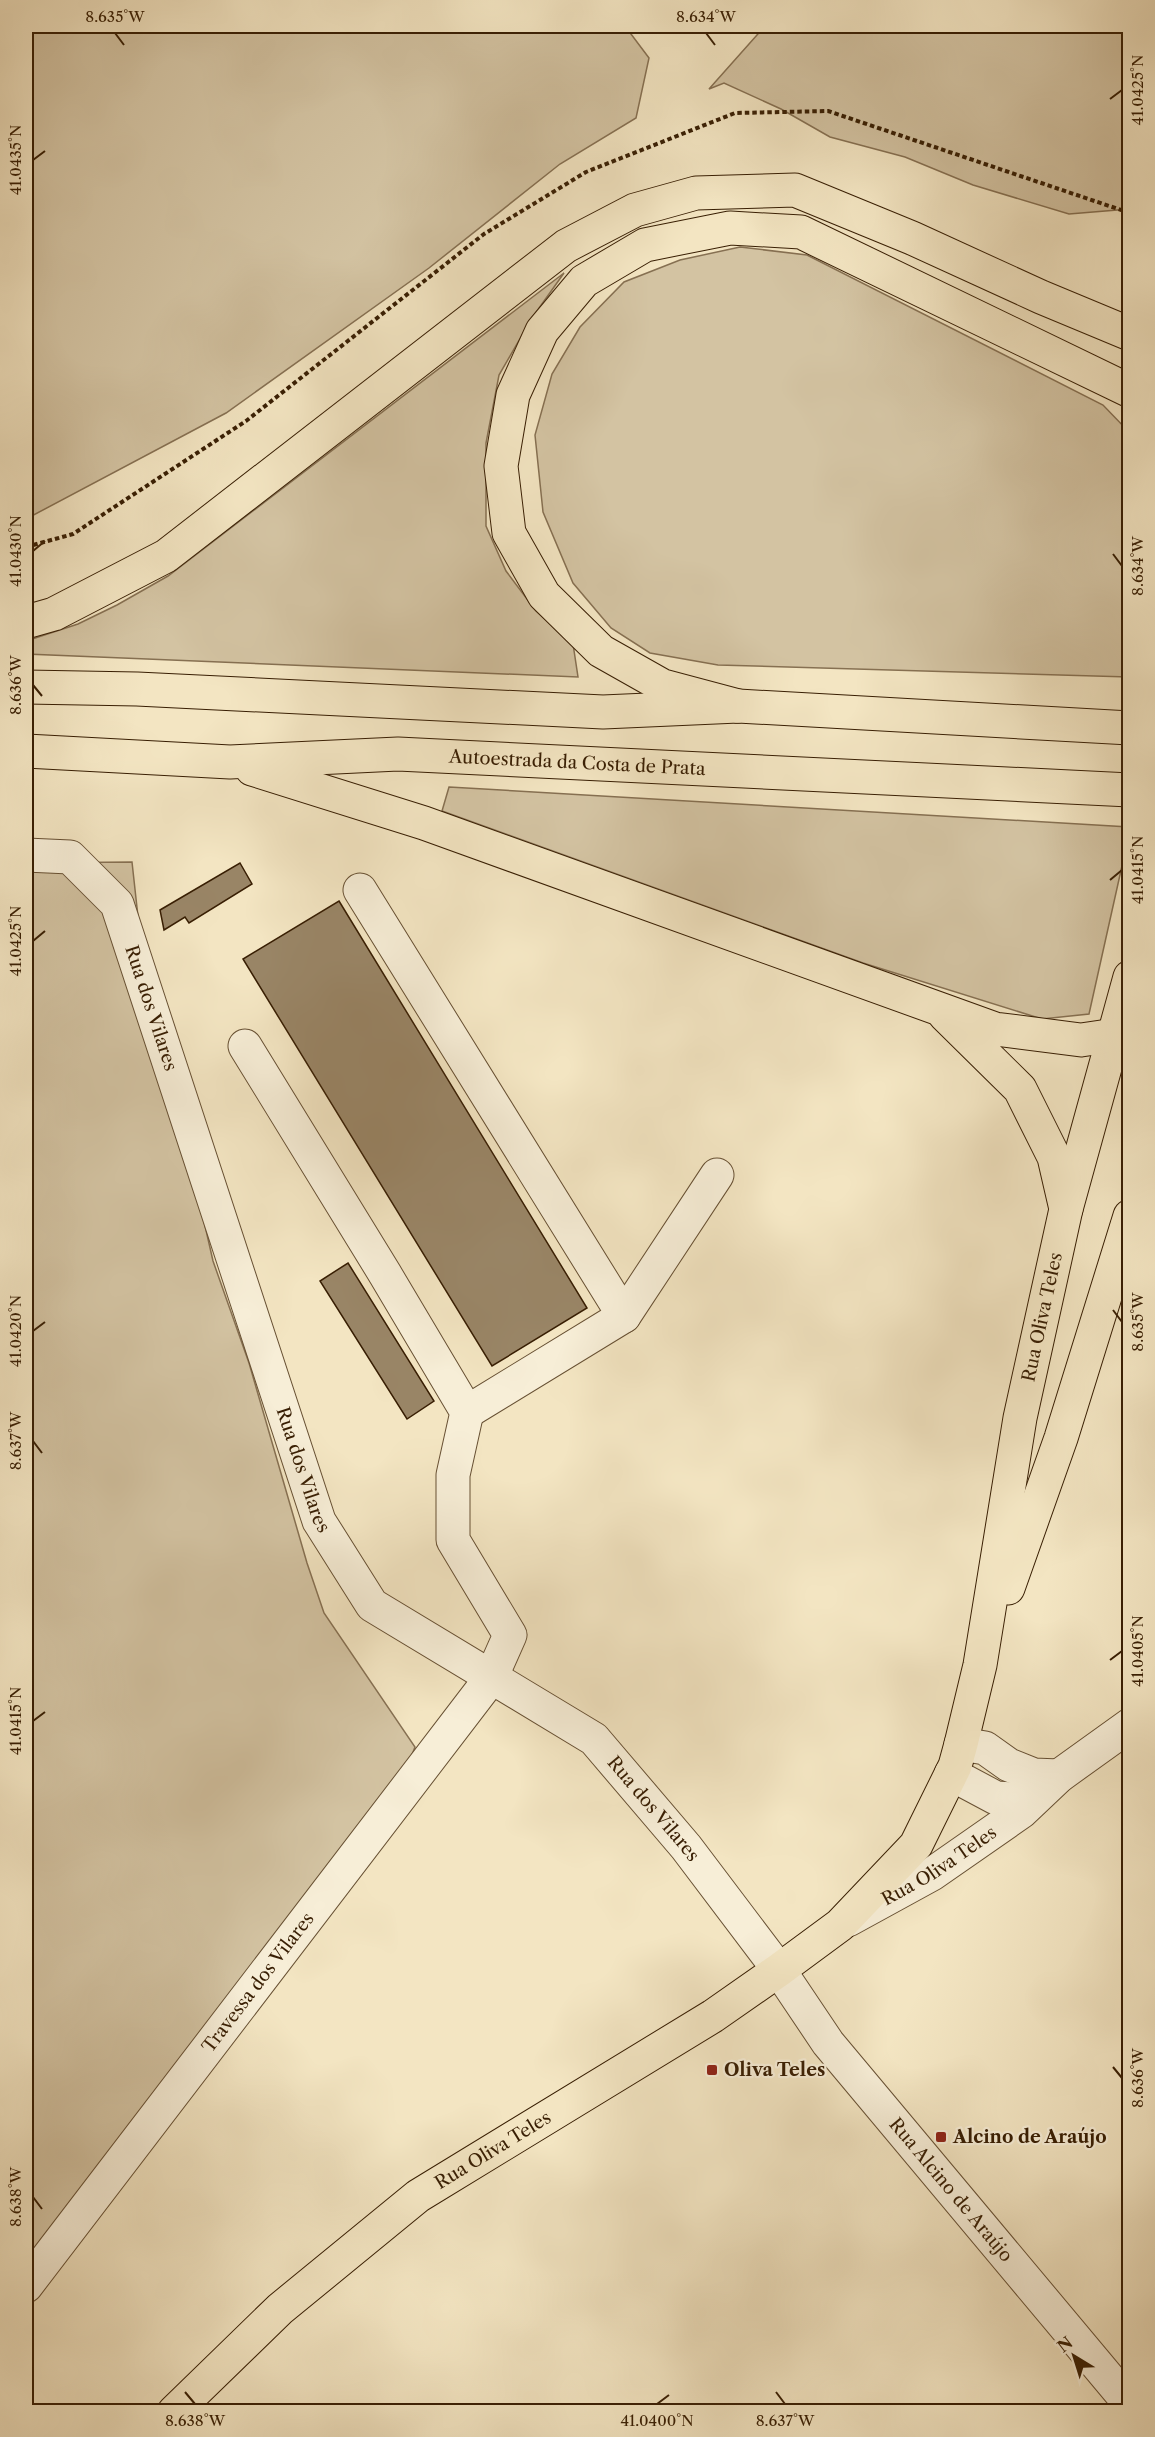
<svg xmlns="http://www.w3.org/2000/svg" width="1155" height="2437" font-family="'Libre Caslon Text',serif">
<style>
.green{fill:#d3c3a2;stroke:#867052;stroke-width:1.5}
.building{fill:#998566;stroke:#381e03;stroke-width:1.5}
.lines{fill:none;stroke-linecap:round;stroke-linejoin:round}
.minor-casing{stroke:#675033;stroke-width:35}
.major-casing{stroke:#381e03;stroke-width:35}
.highway-casing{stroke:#381e03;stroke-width:35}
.path{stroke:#381e03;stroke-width:4;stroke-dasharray:4.5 3;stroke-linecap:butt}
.minor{stroke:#f7eed7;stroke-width:33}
.major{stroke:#f3e5c2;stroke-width:33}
.highway{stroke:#f3e5c2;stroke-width:33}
.ticks{fill:none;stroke:#381e03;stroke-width:2}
.poi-dot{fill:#8f2418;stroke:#f7eed7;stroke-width:2}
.labels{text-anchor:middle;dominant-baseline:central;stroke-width:4.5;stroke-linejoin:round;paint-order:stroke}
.street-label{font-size:18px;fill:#381e03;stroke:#f7eed7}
.poi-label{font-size:18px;font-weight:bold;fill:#381e03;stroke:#f7eed7;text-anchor:start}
.neatline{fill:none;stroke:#381e03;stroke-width:2}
.ticks-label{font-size:15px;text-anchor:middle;fill:#381e03}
</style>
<rect width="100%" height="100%" fill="#f3e5c2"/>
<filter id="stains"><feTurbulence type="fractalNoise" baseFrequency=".00333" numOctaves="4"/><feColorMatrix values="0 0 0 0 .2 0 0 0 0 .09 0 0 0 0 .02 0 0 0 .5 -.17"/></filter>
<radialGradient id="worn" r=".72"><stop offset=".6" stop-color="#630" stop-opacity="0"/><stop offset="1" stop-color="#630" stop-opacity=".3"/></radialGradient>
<g class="green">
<polygon points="26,26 625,26 649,58 636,118 560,164 429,268 226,413 26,519"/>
<polygon points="765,26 1122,26 1130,37 1129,209 1069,214 973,185 905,157 830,137 781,109 724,83 709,89"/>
<polygon points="740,247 807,255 1103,405 1129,432 1129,677 718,665 650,653 611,628 573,583 543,512 535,435 552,374 580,327 624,282 680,260"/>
<polygon points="564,273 532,318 499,375 486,443 486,526 506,571 536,611 573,644 578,677 26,654 26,641 78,624 117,605 168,576"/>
<polygon points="449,787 1129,827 1130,830 1089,1014 1042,1019 863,963 442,811"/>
<polygon points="132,862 141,944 213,1261 249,1363 307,1563 324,1613 415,1747 390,1811 26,2293 26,863"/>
</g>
<g class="building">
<polygon points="240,863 252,884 189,923 185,917 164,930 160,910"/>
<polygon points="339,901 587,1308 492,1366 243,959"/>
<polygon points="348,1263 434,1401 407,1419 320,1281"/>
</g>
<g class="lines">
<defs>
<g id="minor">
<path id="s1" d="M26,855L70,857L117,904L319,1521L372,1605L594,1739L686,1847L779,1970L828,2043L1130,2404"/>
<polyline points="360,890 624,1316"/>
<polyline points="467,1412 624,1316 717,1175"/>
<polyline points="961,1744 985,1748 1009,1765 1034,1775 1059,1776"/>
<polyline points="951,1774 996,1798 1033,1800"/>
<path id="s2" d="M848,1920L932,1874L1021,1812L1059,1776L1130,1725"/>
<path id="s3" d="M26,2286L491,1678L510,1635L453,1540V1475L467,1412L385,1274L245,1046"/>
</g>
<g id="major">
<polyline points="1008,1588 1061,1438 1130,1216"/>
<path id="s4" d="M174,2412L280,2309L418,2196L713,2016L779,1970L840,1925L916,1845L955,1766L961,1744L980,1665L1020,1418L1066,1209L1130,977"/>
</g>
<g id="highway">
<polyline points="26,622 54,614 166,556 566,246 635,210 696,193 795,190 912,238 1041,297 1130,334"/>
<polyline points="26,687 137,689 603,712 738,706 1130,728"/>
<polyline points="738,706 663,686 601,651 544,595 509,533 501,466 513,395 542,331 584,281 645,245 730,228 801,232 1130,391"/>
<path id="s5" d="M26,751L230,762L398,754L1130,790"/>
<polyline points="252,769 424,823 995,1029 1081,1040 1115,1035"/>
<polyline points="945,1015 1020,1089 1054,1157 1066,1209"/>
<polyline points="1127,1227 1130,1223"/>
</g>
</defs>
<use href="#minor" class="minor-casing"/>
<use href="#major" class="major-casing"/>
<use href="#highway" class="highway-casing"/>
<polyline class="path" points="26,547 73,534 246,421 484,234 586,172 735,113 828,111 1130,213"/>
<use href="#minor" class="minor"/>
<use href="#major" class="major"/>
<use href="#highway" class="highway"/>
</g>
<path class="ticks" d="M115,33L124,45M706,33L715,45M1110,99L1122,90M33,160L45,151M33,551L45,541M1113,554L1122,566M33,685L42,696M1110,880L1122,870M33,941L45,931M1113,1310L1122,1322M33,1331L45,1322M33,1441L42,1453M1110,1660L1122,1651M33,1721L45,1712M1113,2067L1122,2078M33,2197L42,2209M185,2392L195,2404M776,2392L785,2404M657,2404L669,2395"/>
<g class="poi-dot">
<rect x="706" y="2064" width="12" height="12" rx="3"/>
<rect x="935" y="2131" width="12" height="12" rx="3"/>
</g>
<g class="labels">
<g class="street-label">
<text stroke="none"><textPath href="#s5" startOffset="552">Autoestrada da Costa de Prata</textPath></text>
<text stroke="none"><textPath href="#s1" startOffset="220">Rua dos Vilares</textPath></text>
<text stroke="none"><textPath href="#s4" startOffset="1484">Rua Oliva Teles</textPath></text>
<text stroke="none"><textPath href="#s1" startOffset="706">Rua dos Vilares</textPath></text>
<text stroke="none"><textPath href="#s1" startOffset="1210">Rua dos Vilares</textPath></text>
<text stroke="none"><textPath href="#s2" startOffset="106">Rua Oliva Teles</textPath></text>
<text stroke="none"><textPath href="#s3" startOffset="382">Travessa dos Vilares</textPath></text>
<text stroke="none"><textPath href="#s4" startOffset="414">Rua Oliva Teles</textPath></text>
<text stroke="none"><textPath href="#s1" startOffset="1694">Rua Alcino de Araújo</textPath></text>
</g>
<g class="poi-label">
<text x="724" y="2070">Oliva Teles</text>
<text x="953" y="2137">Alcino de Araújo</text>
</g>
</g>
<rect width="1155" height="2437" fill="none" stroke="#f3e5c2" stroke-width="66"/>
<g transform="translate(1074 2356) rotate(322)" stroke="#f7eed7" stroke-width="4.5" paint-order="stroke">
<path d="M0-4.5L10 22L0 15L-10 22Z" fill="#381e03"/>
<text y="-9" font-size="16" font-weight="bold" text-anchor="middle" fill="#381e03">N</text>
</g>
<rect x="33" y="33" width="1089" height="2371" class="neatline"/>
<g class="ticks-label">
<text x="115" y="22">8.635°W</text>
<text x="706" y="22">8.634°W</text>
<text transform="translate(1138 90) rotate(-90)" y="5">41.0425°N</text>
<text transform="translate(16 160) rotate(-90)" y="5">41.0435°N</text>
<text transform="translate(16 551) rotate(-90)" y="5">41.0430°N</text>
<text transform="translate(1138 566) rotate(-90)" y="5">8.634°W</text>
<text transform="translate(16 685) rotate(-90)" y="5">8.636°W</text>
<text transform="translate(1138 870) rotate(-90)" y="5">41.0415°N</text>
<text transform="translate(16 941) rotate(-90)" y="5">41.0425°N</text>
<text transform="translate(1138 1322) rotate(-90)" y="5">8.635°W</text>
<text transform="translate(16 1331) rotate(-90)" y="5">41.0420°N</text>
<text transform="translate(16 1441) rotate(-90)" y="5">8.637°W</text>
<text transform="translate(1138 1651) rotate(-90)" y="5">41.0405°N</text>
<text transform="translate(16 1721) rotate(-90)" y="5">41.0415°N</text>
<text transform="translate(1138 2078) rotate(-90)" y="5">8.636°W</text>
<text transform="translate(16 2197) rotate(-90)" y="5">8.638°W</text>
<text x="195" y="2426">8.638°W</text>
<text x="657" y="2426">41.0400°N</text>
<text x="785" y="2426">8.637°W</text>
</g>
<rect width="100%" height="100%" filter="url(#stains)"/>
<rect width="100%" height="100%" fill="url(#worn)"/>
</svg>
